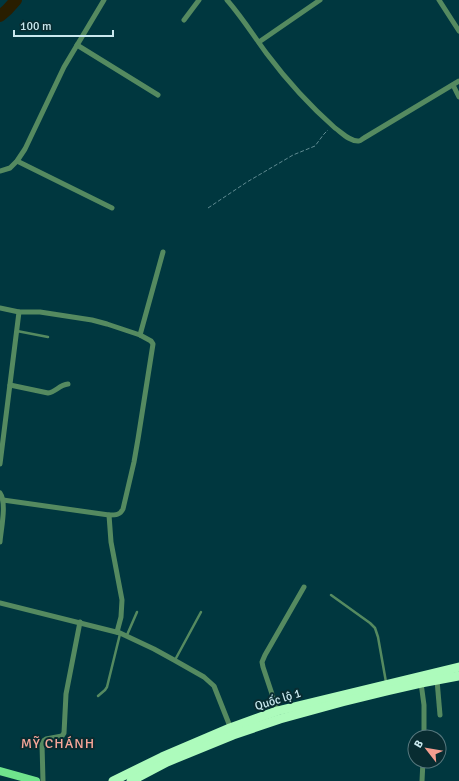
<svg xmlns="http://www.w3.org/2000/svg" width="459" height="781" font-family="Signika,sans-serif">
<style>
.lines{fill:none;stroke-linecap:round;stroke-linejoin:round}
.river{stroke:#291e00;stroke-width:12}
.path{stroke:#608b92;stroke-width:1;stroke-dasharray:4 2;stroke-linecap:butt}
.lane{stroke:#558a60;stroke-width:2.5}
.street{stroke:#558a60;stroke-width:5}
.primary{stroke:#6fe48c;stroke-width:8}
.highway{stroke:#adfbbc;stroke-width:9}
.labels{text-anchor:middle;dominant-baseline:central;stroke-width:4;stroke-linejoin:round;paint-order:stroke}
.street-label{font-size:12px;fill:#c9e8ee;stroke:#082c31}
.quarter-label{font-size:14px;letter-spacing:1px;fill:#f8a699;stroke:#082c31}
</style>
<rect width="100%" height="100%" fill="#00373f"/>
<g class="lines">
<polyline class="river" points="0,16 7,10 16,0"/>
<polyline class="path" points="208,208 247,182 293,155 315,146 324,134 328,130"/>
<g class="lane">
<polyline points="17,331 48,337"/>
<polyline points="331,595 370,623 375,628 378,637 386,682"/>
<polyline points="127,635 137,612"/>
<polyline points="175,660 201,612"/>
<polyline points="98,696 105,690 107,687 120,634"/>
</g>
<g class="street">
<path d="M227,0C242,17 253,35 267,54C288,82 309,105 335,128C341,132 350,142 359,141C361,141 362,139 364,138L459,81"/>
<polyline points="439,0 459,31"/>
<polyline points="184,20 199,0"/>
<polyline points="259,42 320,0"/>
<polyline points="77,45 158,95"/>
<polyline points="453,85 459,97"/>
<polyline points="17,161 112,208"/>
<polyline points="0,171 10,168 17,161 25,149 64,67 104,0"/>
<path d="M0,308L19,312H40L92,320L107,324L140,335L151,341L153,344L138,439L134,462L123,509C120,515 116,515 109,515L3,500"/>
<polyline points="140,335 163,252"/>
<path d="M10,385L48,393C56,392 59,385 68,384"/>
<polyline points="0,464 19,312"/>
<path d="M0,493C7,503 1,529 0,542"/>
<polyline points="109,515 111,542 122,600 121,617 117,632"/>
<polyline points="0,603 120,633 154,649 174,660 204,677 214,686 231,729"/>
<polyline points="437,680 440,715"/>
<polyline points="421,683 424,705 424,737"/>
<polyline points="278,712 263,667 262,662 265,655 304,587"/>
<polyline points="43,781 42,744 43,741 46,739 62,736 64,733 66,694 80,622"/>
<polyline points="422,781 423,761"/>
</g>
<polyline class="primary" points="0,771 36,781"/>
<g class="highway">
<polyline points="113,781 162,757 230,728 277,711 459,667"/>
<polyline points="131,781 167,762 233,735 280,719 342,702 387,691 421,683 459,676"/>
</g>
</g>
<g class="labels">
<g class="street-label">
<text transform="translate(278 700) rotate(-17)">Quốc lộ 1</text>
</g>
<g class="quarter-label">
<text x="58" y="743">MỸ CHÁNH</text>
</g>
</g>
<g transform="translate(427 749) rotate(301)"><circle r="19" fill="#082c31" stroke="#55777d"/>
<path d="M0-3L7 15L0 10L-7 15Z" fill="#f59d8f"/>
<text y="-6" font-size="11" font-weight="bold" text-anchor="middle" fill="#c9e8ee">B</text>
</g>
<path d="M14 30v6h99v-6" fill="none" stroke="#c9e8ee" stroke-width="2"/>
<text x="20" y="30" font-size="12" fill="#c9e8ee" stroke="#082c31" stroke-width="3" paint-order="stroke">100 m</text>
</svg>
